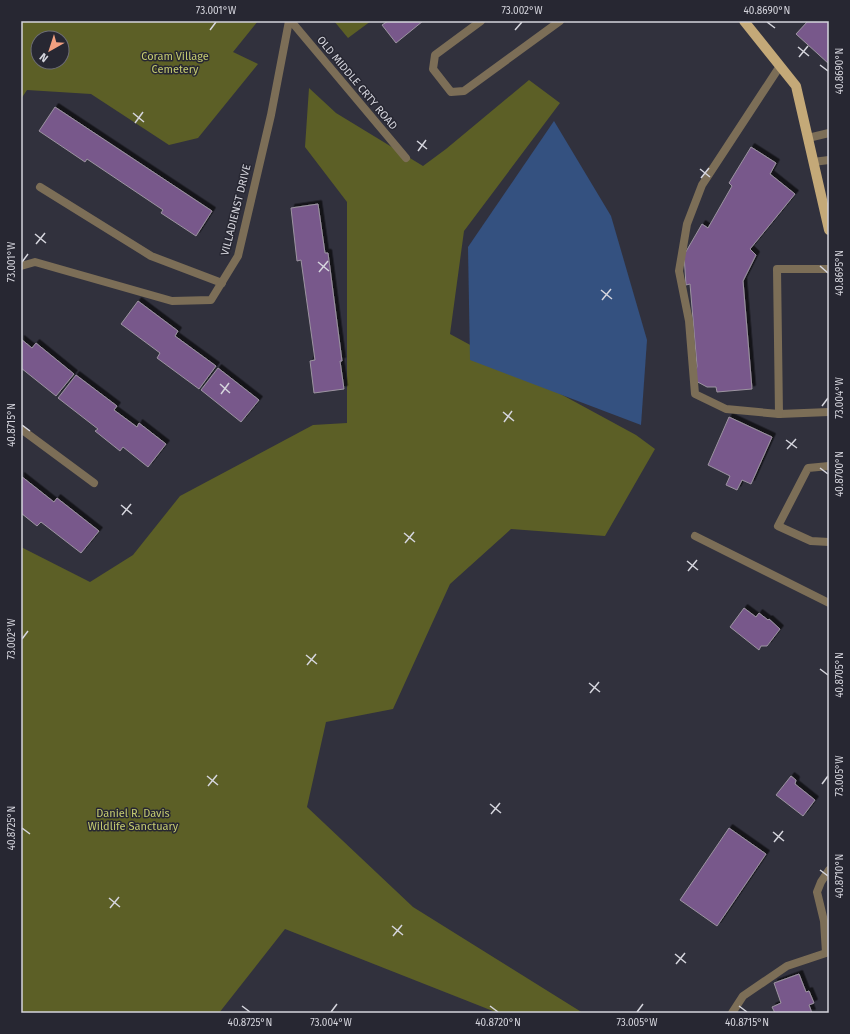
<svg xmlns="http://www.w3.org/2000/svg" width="850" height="1034" font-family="'Fira Sans',sans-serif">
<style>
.green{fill:#5c5f26;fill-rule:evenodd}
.water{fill:#345180}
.building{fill:#78598b;stroke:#9c94a1;filter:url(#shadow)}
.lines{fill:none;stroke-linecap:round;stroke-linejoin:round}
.service{stroke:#7c6e57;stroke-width:8}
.minor{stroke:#7c6e57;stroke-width:8}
.primary{stroke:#c4a978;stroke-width:10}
.ticks{fill:none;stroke:#d5d5dd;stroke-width:1.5}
.labels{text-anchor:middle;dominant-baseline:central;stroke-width:3;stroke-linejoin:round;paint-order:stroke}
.park-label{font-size:11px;fill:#c5cb70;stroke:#272732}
.street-label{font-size:11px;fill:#d5d5dd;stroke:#272732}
.neatline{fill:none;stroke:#d5d5dd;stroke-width:1.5}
.ticks-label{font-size:10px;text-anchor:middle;fill:#d5d5dd}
</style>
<defs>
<filter id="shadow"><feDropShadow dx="3.5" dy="-3.5" stdDeviation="0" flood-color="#0009"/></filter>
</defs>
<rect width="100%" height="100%" fill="#31313d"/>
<g class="green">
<path d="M21,21H258L233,52L258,64L198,138L169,145L91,94L27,90L21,99ZM38,38H62V62H38Z"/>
<polygon points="334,21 371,21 348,38"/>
<polygon points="529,80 560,103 464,231 450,334 636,435 655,449 605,536 511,529 450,584 393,709 326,722 307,807 413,907 583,1013 498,1013 285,929 219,1013 21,1013 21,547 90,582 133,555 180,496 313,425 347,423 347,202 305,147 309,88 336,113 423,166 446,149"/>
</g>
<polygon class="water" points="554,121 611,216 647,340 641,425 470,360 468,247"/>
<g class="building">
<polygon points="388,21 423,21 396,43 382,25"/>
<polygon points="808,21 829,21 829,64 796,34"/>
<polygon points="55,107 212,211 196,236 161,213 163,210 87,159 85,162 39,131"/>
<polygon points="751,147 776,163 770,174 795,194 750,249 756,255 743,281 752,389 717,392 716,387 707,387 694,380 697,366 690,284 686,285 684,255 702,224 708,228 732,186 729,183"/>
<polygon points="318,204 325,253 328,253 342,361 340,361 344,389 314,393 310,361 315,360 301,260 297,261 291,208"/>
<polygon points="138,301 178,331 175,336 216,366 199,389 157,358 160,353 121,324"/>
<polygon points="21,339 32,348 36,343 74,374 56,396 21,368"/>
<polygon points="218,368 259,400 241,422 201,390"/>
<polygon points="76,375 117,406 114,410 137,427 139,423 166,444 148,467 123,447 120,451 95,431 98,429 58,398"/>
<polygon points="729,417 772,437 751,484 742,480 737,490 726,485 730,476 708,465"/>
<polygon points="21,476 54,502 57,498 99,531 81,553 41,522 37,526 21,513"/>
<polygon points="744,608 756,617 759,613 768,620 769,619 780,629 767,646 761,646 759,650 730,627"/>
<polygon points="791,776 796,780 795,784 815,800 803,816 776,795"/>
<polygon points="729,828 766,854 717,926 680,900"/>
<polygon points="799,974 806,992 809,991 814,1003 809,1005 812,1013 775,1013 772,1007 781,1003 774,983"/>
</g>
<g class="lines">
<g class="service">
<polyline points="481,21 435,55 433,69 451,92 464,91 560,21"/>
<polyline points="808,138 829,133"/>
<polyline points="813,162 829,160"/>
<polyline points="40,187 151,256 222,283"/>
<polyline points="829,269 777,269 779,414 829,412"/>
<polyline points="779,414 726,409 695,394 689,321 679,271 687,224 702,185 780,66"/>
<polyline points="21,429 94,483"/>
<polyline points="829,466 808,468 778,526 811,541 829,542"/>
<polyline points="732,1013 743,996 787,966 826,953 824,921 817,892 821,882 829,870"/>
</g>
<g class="minor">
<polyline points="291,21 406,158"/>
<polyline points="21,266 35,262 172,301 211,300 238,256 271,115 289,21"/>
<polyline points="695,536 829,603"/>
</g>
<polyline class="primary" points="744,21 796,86 829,230"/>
</g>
<path class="ticks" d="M767,22L775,28M210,30L216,22M515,30L522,22M798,47L809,56M799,57L808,46M820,65L828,71M133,113L144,122M135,123L143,112M417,141L427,149M418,151L426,140M700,169L710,177M701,178L709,168M35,234L46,243M36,244L45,233M22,262L28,254M318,262L329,271M820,266L828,273M319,272L328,261M601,290L612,299M602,300L611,289M220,384L230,393M221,394L229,383M822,406L828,398M503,412L514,421M504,422L512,411M22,425L30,431M786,440L797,448M787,449L796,439M820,468L828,474M121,505L132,514M122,515L131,504M404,533L415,542M405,543L414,532M687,561L698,570M688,571L697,560M22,639L28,631M306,655L317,664M307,665L316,654M820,669L828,675M589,683L600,692M590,693L599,682M207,776L218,785M822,784L828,776M208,786L217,775M490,804L501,813M491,814L500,803M22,828L30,834M773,832L784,841M774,842L783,831M820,870L828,876M109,898L120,907M110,908L119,897M392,926L403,935M393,936L402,925M675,954L686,963M676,964L685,953M242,1006L250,1012M490,1006L498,1012M739,1006L747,1012M331,1012L337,1004M637,1012L643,1004"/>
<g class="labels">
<g class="park-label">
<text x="175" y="56">Coram Village<tspan x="175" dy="13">Cemetery</tspan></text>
<text x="133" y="813">Daniel R. Davis<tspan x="133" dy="13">Wildlife Sanctuary</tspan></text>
</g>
<g class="street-label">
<text transform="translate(357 83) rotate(50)">OLD MIDDLE CRTY ROAD</text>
<text transform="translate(236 210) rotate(-76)">VILLADIENST DRIVE</text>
</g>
</g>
<rect width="850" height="1034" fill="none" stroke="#272732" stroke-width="44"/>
<g transform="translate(50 50) rotate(219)"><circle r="19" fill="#272732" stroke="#6d6d76"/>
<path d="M0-3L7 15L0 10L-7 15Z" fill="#f2a080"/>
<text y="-6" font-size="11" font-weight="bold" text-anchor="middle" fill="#d5d5dd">N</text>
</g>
<rect x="22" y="22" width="806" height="990" class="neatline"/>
<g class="ticks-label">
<text x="216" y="14">73.001°W</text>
<text x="522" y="14">73.002°W</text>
<text x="767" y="14">40.8690°N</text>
<text transform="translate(839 71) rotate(-90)" y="4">40.8690°N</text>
<text transform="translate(11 262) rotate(-90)" y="4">73.001°W</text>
<text transform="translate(839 273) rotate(-90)" y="4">40.8695°N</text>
<text transform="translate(839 398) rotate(-90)" y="4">73.004°W</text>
<text transform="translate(11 425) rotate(-90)" y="4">40.8715°N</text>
<text transform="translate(839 474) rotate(-90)" y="4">40.8700°N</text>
<text transform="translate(11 639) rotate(-90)" y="4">73.002°W</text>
<text transform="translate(839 675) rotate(-90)" y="4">40.8705°N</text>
<text transform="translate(839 776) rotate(-90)" y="4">73.005°W</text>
<text transform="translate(11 828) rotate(-90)" y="4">40.8725°N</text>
<text transform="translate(839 876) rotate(-90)" y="4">40.8710°N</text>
<text x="250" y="1026">40.8725°N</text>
<text x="331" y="1026">73.004°W</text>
<text x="498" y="1026">40.8720°N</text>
<text x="637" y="1026">73.005°W</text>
<text x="747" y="1026">40.8715°N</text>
</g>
</svg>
